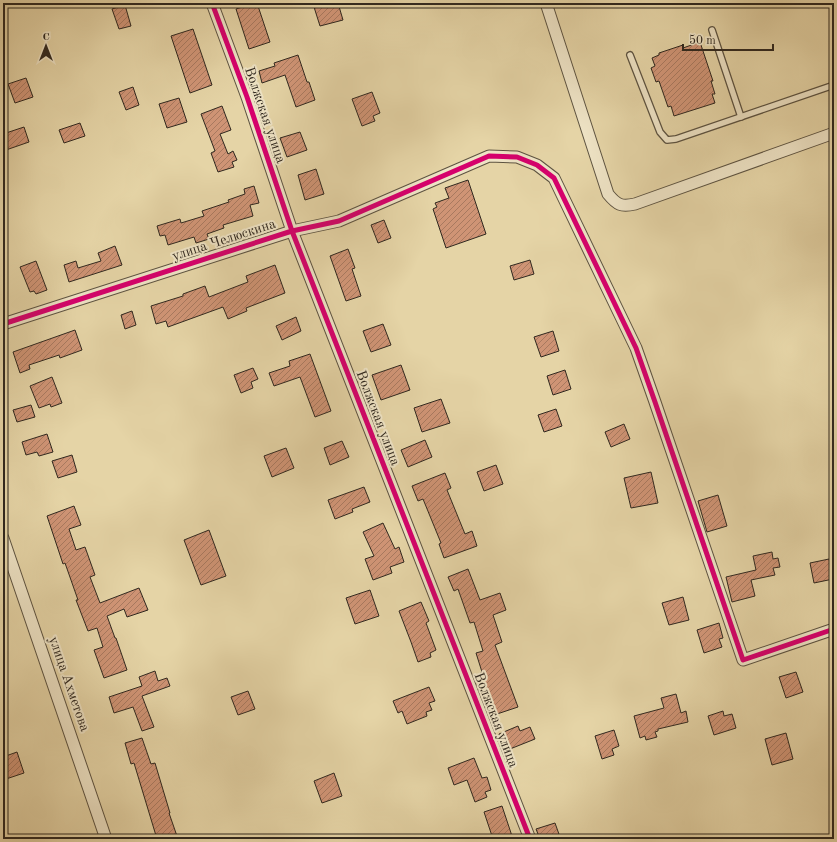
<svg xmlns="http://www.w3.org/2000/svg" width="837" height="842" font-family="'Old Standard TT',serif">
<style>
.building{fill:url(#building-hatch);stroke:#30281f}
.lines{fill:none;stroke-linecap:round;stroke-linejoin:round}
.lane-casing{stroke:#5d5341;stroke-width:8}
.street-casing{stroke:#5d5341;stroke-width:13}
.lane{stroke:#eee3c5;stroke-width:5.5}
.street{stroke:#eee3c5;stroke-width:11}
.cycleway-casing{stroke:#eee3c5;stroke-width:8}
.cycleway{stroke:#d6006c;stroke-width:5}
.labels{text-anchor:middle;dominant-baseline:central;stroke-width:4;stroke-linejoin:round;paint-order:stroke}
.street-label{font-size:14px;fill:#30281f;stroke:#eee3c5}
</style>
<defs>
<pattern id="building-hatch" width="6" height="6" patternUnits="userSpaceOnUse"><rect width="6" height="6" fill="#cf9475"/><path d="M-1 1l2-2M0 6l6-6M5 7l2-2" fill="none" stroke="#a8795f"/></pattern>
</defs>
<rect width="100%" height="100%" fill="#e5d4a6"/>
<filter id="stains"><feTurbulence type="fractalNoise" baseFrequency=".005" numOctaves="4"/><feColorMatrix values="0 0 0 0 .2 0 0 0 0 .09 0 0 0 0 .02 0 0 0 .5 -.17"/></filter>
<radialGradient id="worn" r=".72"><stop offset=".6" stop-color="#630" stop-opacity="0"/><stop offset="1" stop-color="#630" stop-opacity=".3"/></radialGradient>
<g class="building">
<polygon points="255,3 257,3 270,42 249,49 236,9"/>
<polygon points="330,3 338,3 343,20 320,26 314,7"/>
<polygon points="125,5 131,26 119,29 112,9"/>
<polygon points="193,29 212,85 190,93 171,36"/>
<polygon points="700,42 713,81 711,81 715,94 712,94 715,103 674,116 671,106 668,107 659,81 656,82 651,68 655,66 652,58 659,55 659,53 683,45 683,48"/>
<polygon points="298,55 307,82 309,82 315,100 296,107 285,75 262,83 259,71 275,66 274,63"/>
<polygon points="26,78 33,97 15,103 8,84"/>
<polygon points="133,87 139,105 126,110 119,92"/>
<polygon points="372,92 380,113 373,116 375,121 362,126 352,99"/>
<polygon points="179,98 187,122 167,128 159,104"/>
<polygon points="222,106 231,130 220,134 228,154 233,151 237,160 232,162 234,167 218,172 211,153 215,151 201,114"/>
<polygon points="80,123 85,136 64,143 59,130"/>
<polygon points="24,127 29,142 3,151 3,134"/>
<polygon points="300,132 307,150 287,157 280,138"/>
<polygon points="316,169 324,194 305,200 298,175"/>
<polygon points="468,180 486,234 446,248 433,209 437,207 435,203 449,198 445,188"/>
<polygon points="254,186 259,203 250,205 253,216 223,225 224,228 207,234 209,239 196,243 194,237 168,245 165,235 160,236 157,226 180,219 181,223 204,216 202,211 229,202 228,200 245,194 244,189"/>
<polygon points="384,220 391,238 378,243 371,225"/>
<polygon points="115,246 122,265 69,282 64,265 76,261 78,268 101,261 98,253"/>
<polygon points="348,249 355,268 352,269 361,296 346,301 330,256"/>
<polygon points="530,260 534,274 514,280 510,266"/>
<polygon points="36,261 47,290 36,294 34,291 30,292 20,267"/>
<polygon points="275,265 285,293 246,308 247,311 228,319 223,307 168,327 166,321 156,324 151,306 183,296 183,294 205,286 209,297 248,282 246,276"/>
<polygon points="132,311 136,325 125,329 121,315"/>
<polygon points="296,317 301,331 282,340 276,326"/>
<polygon points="383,324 391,345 371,352 363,331"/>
<polygon points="75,330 82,350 60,358 59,355 29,365 30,369 20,373 13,352"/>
<polygon points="553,331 559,351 541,357 534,337"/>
<polygon points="310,354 331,411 315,417 300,377 274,386 269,373 290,366 289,361"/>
<polygon points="401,365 410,390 381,400 372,375"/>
<polygon points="253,368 258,379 251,382 253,388 241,393 234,375"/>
<polygon points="565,370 571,389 553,395 547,376"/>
<polygon points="52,377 62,403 51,407 50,404 39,408 30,386"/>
<polygon points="441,399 450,423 422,432 414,408"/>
<polygon points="31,405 35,417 17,422 13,410"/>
<polygon points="556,409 562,426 544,432 538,415"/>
<polygon points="624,424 630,439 611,447 605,432"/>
<polygon points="47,434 53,452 39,456 37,452 26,455 22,442"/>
<polygon points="425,440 432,457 408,467 401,450"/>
<polygon points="342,441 349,457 330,465 324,448"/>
<polygon points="286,448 294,468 272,477 264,456"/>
<polygon points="72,455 77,472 58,478 52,461"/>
<polygon points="496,465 503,484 484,491 477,472"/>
<polygon points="651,472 658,503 631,508 624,478"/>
<polygon points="445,473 451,488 447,490 465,534 472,531 477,546 444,558 439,544 441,543 423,499 418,501 412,486"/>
<polygon points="364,487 370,502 352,509 353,512 335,519 328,500"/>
<polygon points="718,495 727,526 707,532 698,501"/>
<polygon points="74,506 81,525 69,529 76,550 85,547 95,575 90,577 100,603 139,588 148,610 127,617 124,609 107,616 115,638 116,638 127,670 104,678 94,650 103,647 97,628 88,631 76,600 78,600 65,563 63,564 47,516"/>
<polygon points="383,523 395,549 399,547 404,562 390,567 392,573 373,580 365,559 374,556 363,532"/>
<polygon points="209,530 226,576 201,585 184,540"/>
<polygon points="772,552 773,559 778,558 780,567 773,568 775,575 751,580 755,596 732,602 726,577 756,570 753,556"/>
<polygon points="829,559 833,579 814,583 810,563"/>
<polygon points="468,569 480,600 500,593 506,610 493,615 502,642 495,645 518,707 494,715 487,696 488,695 481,672 482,672 476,653 483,651 474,622 470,623 458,589 454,591 448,577"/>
<polygon points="370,590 379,616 355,624 346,598"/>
<polygon points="683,597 689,620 669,625 662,603"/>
<polygon points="421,602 429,621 426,623 436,650 430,653 431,657 418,662 411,642 399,611"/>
<polygon points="719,623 723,638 719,639 722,647 704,653 697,630"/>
<polygon points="155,671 158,681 167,678 170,686 142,696 154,727 142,731 133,707 114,713 109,697 142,686 139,677"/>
<polygon points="796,672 803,692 786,698 779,677"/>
<polygon points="429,687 435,701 429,703 432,710 426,712 427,716 407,724 402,711 398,713 393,701"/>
<polygon points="248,691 255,709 238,715 231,697"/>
<polygon points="676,694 681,713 686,711 688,722 658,729 658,731 655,732 657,737 646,740 645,736 640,738 634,716 664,708 661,698"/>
<polygon points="723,711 724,716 732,714 736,728 714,735 708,716"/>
<polygon points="518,726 520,731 530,727 535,739 505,751 499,734"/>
<polygon points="614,730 619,746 612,749 614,755 602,759 595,736"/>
<polygon points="786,733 793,759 772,765 765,739"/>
<polygon points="142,738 151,764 155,763 170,813 169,813 178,839 157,839 134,763 131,764 125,743"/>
<polygon points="17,752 24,773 3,780 3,757"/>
<polygon points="474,758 482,778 487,777 491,790 485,792 487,797 475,802 467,780 454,785 448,768"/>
<polygon points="334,773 342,796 322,803 314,781"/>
<polygon points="502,806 512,836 501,839 493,839 484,812"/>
<polygon points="555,823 560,837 553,839 540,839 536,829"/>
</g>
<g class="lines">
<defs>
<g id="lane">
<polyline points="712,30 741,117"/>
<polyline points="630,55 660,132 667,140 676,139 834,85"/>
</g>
<g id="street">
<polyline points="212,3 247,97 292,231 530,839"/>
<path d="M546,3L608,194C617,205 621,207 635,204L834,133"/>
<polyline points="3,324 292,231 339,221 489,156 517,157 537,165 554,178 636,348 655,402 743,660 834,629"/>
<polyline points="3,538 106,839"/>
</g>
</defs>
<use href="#lane" class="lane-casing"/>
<use href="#street" class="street-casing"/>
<use href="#lane" class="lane"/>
<use href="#street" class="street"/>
<defs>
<g id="cycleway">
<polyline points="212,3 247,97 292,231 530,839"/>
<polyline points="3,324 292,231 339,221 489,156 517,157 537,165 554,178 636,348 655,402 743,660 834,629"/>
</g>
</defs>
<use href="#cycleway" class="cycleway-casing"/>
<use href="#cycleway" class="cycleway"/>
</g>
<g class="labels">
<g class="street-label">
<text transform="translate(265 115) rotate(71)">Волжская улица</text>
<text transform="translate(224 240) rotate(-18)">улица Челюскина</text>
<text transform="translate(378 418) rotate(69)">Волжская улица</text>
<text transform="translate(69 684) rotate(71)">улица Ахметова</text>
<text transform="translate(496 720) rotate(69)">Волжская улица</text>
</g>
</g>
<rect width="837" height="842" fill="none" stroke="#e5d4a6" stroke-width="16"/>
<rect x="4" y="4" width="829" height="834" fill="none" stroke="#30281f" stroke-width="2"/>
<rect x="8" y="8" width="821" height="826" fill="none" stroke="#30281f"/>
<g transform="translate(46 46)" stroke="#eee3c5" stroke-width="3" paint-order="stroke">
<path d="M0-3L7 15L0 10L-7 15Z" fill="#30281f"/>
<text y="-6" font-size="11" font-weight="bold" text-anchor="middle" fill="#30281f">С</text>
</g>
<path d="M683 44v6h90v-6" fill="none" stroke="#30281f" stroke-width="2"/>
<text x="689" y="44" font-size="12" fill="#30281f" stroke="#eee3c5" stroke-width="3" paint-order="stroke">50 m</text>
<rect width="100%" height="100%" filter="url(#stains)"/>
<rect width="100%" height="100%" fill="url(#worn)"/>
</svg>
